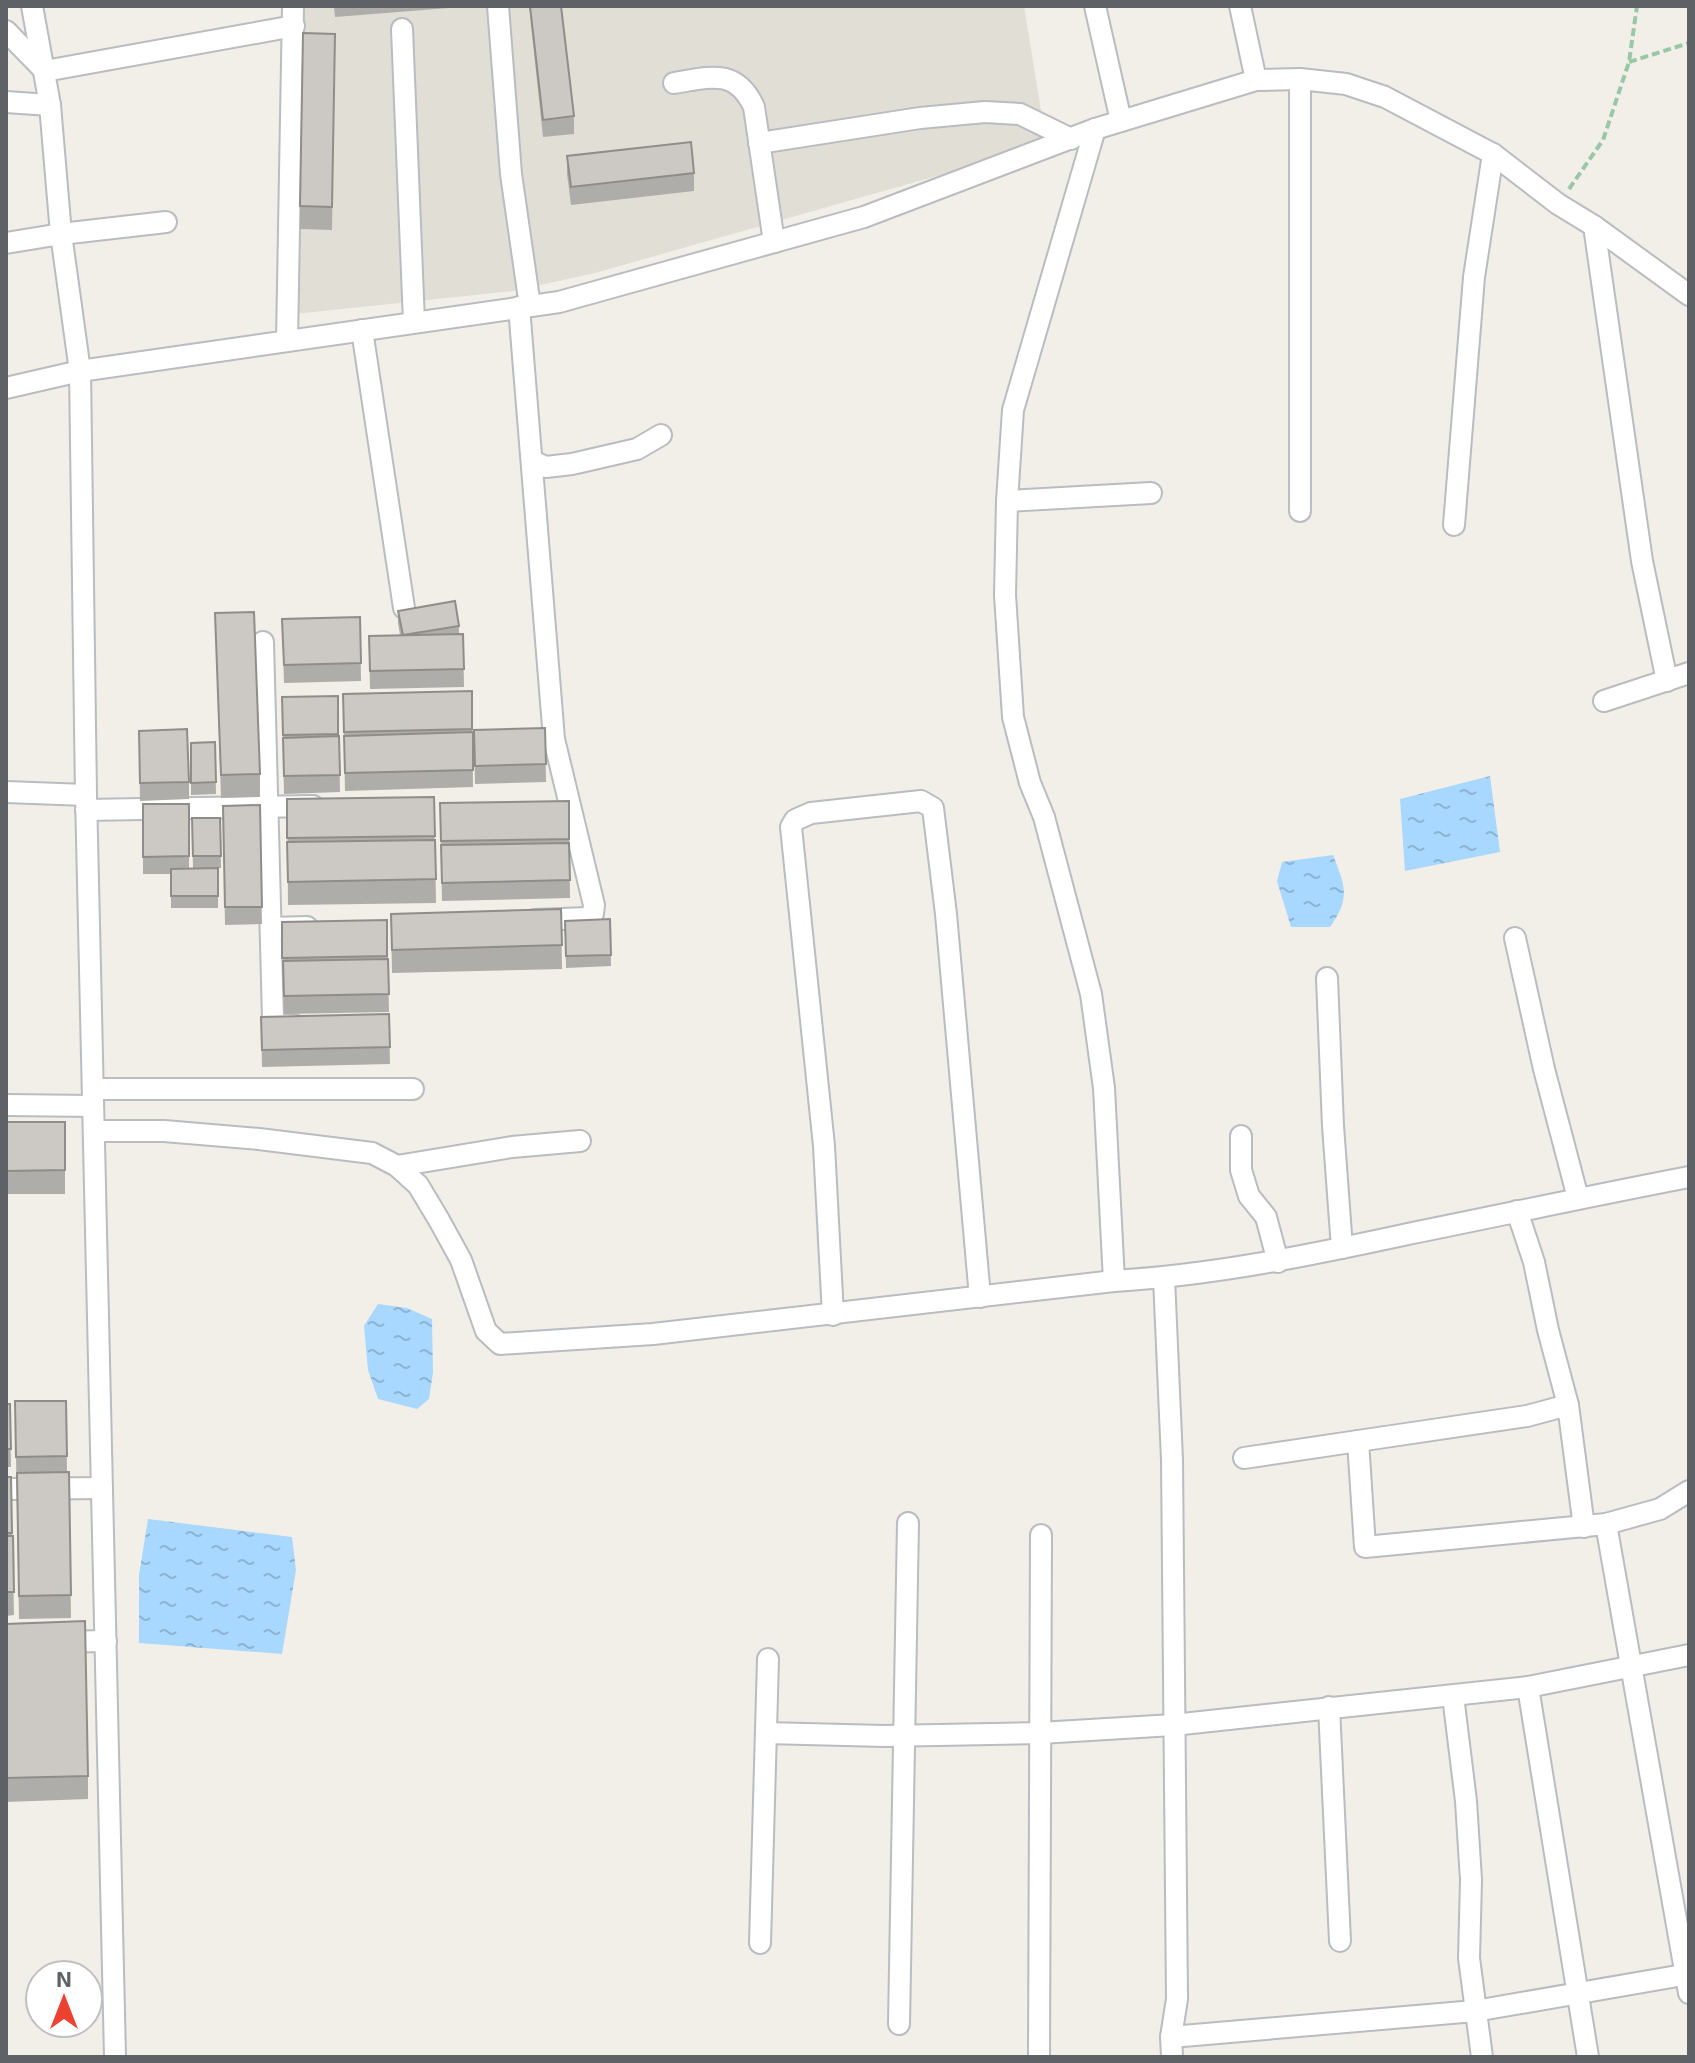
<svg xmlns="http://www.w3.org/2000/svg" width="1695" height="2063" font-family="'Exo 2',sans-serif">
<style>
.education{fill:#e1ded5}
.water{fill:url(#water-ripples)}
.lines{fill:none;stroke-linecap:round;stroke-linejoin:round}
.minor-casing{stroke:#b9bcc0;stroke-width:24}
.path{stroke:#9ac7a8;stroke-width:4;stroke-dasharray:8 4;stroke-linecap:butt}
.minor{stroke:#fff;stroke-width:20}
.wall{fill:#afada9}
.building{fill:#ccc9c4;stroke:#8f8d89;stroke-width:2}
</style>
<defs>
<pattern id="water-ripples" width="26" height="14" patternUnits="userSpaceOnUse" patternTransform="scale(2)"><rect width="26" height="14" fill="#a8d8ff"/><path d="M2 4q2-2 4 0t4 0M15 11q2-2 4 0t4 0" fill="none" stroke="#8cb3d2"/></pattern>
</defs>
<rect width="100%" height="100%" fill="#f1efe7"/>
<polygon class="education" points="302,6 1024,6 1045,135 986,162 595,273 513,291 295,314"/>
<g class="water">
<polygon points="1490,776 1500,852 1405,871 1400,799"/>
<path d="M1333,855C1345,886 1351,898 1330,927H1291L1277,881L1282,862Z"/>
<polygon points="378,1304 407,1308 432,1319 433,1372 429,1399 417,1409 378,1399 368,1370 364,1326"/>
<polygon points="148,1519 292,1537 296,1570 282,1654 139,1643 139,1575"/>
</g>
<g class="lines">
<defs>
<g id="minor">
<polyline points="32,6 50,105 61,234 80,371 86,795 115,2057"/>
<polyline points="498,6 511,174 530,306"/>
<polyline points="1095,6 1121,121"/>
<polyline points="1240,6 1256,80"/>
<polyline points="402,29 414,322"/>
<polyline points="6,31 45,71"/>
<polyline points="45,71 294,26"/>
<path d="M674,83C710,77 736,68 754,107L774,242"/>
<polyline points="6,102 50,105"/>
<polyline points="1095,129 1013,410 1007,501 1005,595 1013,717 1030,783 1044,817 1091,994 1104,1088 1114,1281"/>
<polyline points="759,143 920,118 985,112 1020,114 1071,139"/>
<polyline points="1594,226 1642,561 1667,681"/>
<polyline points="6,243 61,234 166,222"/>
<polyline points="519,307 554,739 594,905 593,914 588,918 535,920"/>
<polyline points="362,330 404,608"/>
<polyline points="287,341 293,6"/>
<polyline points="6,388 80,371 559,302 864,217 1095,129 1256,80 1300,79 1346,84 1385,97 1493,154 1558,204 1594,226 1689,295"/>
<polyline points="532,461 546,467 572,464 637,449 661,435"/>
<polyline points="1007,501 1151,493"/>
<polyline points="1300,511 1300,79"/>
<polyline points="1454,525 1474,277 1493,154"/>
<polyline points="263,642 273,1019 280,1025 294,1025"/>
<polyline points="1604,701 1689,673"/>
<polyline points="6,792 86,795"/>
<polyline points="86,810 313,806"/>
<polyline points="271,928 307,927"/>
<polyline points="1515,938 1544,1069 1578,1198"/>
<polyline points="1327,978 1333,1126 1342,1248"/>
<polyline points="93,1089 413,1089"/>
<polyline points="6,1105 93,1106"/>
<path d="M94,1131H164L259,1139L372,1153L397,1166L418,1185L439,1220L461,1260L486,1331L500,1344L653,1334L1114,1281C1214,1275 1311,1255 1408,1234C1502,1215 1595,1195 1689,1177"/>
<polyline points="1241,1136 1241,1170 1249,1196 1266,1217 1278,1262"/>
<polyline points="397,1166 512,1147 580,1141"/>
<polyline points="1517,1211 1534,1262 1548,1330 1568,1405 1584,1527"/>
<polyline points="1164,1278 1172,1460 1177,1999 1171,2037 1172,2057"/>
<polyline points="833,1315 824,1146 791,827 795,820 811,813 921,801 933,808 946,914 980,1297"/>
<polyline points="1358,1441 1527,1416 1568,1405"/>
<polyline points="1244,1458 1358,1441 1365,1547 1606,1524 1660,1509 1689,1491"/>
<polyline points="6,1489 102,1488"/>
<polyline points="1606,1524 1689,1993"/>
<polyline points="6,1643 106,1641"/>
<polyline points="1528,1687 1588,2057"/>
<polyline points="1453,1696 1466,1801 1471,1880 1469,1958 1482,2057"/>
<polyline points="1329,1707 1340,1941"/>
<polyline points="766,1733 884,1736 1040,1733 1173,1725 1528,1687 1689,1655"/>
<polyline points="760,1943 768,1659"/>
<polyline points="899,2024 908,1523"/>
<polyline points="1171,2037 1475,2011 1689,1974"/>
<polyline points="1039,2057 1041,1535"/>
</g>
</defs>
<use href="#minor" class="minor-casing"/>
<g class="path">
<polyline points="1629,62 1689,43"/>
<polyline points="1569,189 1603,140 1629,62 1637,6"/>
</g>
<use href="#minor" class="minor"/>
</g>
<g class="wall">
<polygon points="334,6 474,6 335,17"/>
<polygon points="529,6 561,6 574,116 574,134 543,137"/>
<polygon points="335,34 332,230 300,229 300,206"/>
<polygon points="567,156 694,173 694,191 571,205 567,174"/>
<polygon points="398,611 459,626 459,634 463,634 464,687 370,689 369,636 400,635 398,623"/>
<polygon points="215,613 260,774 260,797 221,798"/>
<polygon points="360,617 361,681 284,683 282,619"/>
<polygon points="472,691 473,787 345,791 343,694"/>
<polygon points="338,696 340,792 284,794 282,697"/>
<polygon points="545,728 546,782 475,784 474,730"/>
<polygon points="139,731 189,782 189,799 140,801"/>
<polygon points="215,742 216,794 191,795 191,743"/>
<polygon points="434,797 436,903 288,905 287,799"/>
<polygon points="569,801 570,898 442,901 440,803"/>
<polygon points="143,804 189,804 189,869 218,868 218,908 171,908 171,874 143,874"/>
<polygon points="260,805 262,924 225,925 223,806"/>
<polygon points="192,818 220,818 221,868 193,868"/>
<polygon points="561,909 562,969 392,973 391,914"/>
<polygon points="610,919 611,966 566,968 565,921"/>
<polygon points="387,920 389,1012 284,1014 282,922"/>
<polygon points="389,1014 390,1064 262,1067 261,1017"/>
<rect x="6" y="1122" width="59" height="72"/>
<polygon points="15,1401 66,1401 67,1472 69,1472 71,1618 19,1619"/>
<polygon points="6,1404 10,1404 11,1467 6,1467"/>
<polygon points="6,1477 11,1477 14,1615 6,1616"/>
<polygon points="6,1624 88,1776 88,1799 6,1802"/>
</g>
<g class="building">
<polygon points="530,6 561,6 574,116 543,120"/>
<polygon points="303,33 335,34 332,207 300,206"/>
<polygon points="691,142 694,173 571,187 567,156"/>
<polygon points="455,601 459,626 403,635 398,611"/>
<polygon points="254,612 260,774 221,775 215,613"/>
<polygon points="360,617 361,663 284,665 282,619"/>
<polygon points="463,634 464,669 370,671 369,636"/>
<polygon points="472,691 472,729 344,732 343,694"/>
<polygon points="338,696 338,734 283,735 282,697"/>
<polygon points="545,728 546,764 475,766 474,730"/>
<polygon points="187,729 189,782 140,783 139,731"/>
<polygon points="473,732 473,770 345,773 344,736"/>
<polygon points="339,736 340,775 284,776 283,738"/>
<polygon points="215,742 216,782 191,783 191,743"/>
<polygon points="434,797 435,836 287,838 287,799"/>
<polygon points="569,801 569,839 441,841 440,803"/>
<polygon points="143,804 189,804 189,856 143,857"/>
<polygon points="260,805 262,907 225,907 223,806"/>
<polygon points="192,818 220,818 221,856 193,856"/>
<polygon points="435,840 436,879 288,882 287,842"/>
<polygon points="569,843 570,880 442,883 441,845"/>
<polygon points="218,868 218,896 171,896 171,869"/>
<polygon points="561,909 562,945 392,950 391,914"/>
<polygon points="610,919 611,955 566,956 565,921"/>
<polygon points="387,920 387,956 282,958 282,922"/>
<polygon points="388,959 389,994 284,996 283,961"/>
<polygon points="389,1014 390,1047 262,1050 261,1017"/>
<polygon points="6,1122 65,1122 65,1170 6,1171"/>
<polygon points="15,1401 66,1401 67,1456 16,1457"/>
<polygon points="6,1404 10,1404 11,1449 6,1449"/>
<polygon points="69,1472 71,1595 19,1596 17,1473"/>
<polygon points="6,1477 11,1477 12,1533 6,1533"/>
<polygon points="6,1536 13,1536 14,1592 6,1592"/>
<polygon points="85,1621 88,1776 6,1778 6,1624"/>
</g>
<rect width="1695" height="2063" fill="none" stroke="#5e6267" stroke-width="16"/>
<g transform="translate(64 1999)"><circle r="38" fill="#ffffff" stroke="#bfc0c2" stroke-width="2"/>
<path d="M0-6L14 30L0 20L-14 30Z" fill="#ed4230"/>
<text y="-12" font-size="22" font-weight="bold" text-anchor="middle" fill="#5e6267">N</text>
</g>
</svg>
